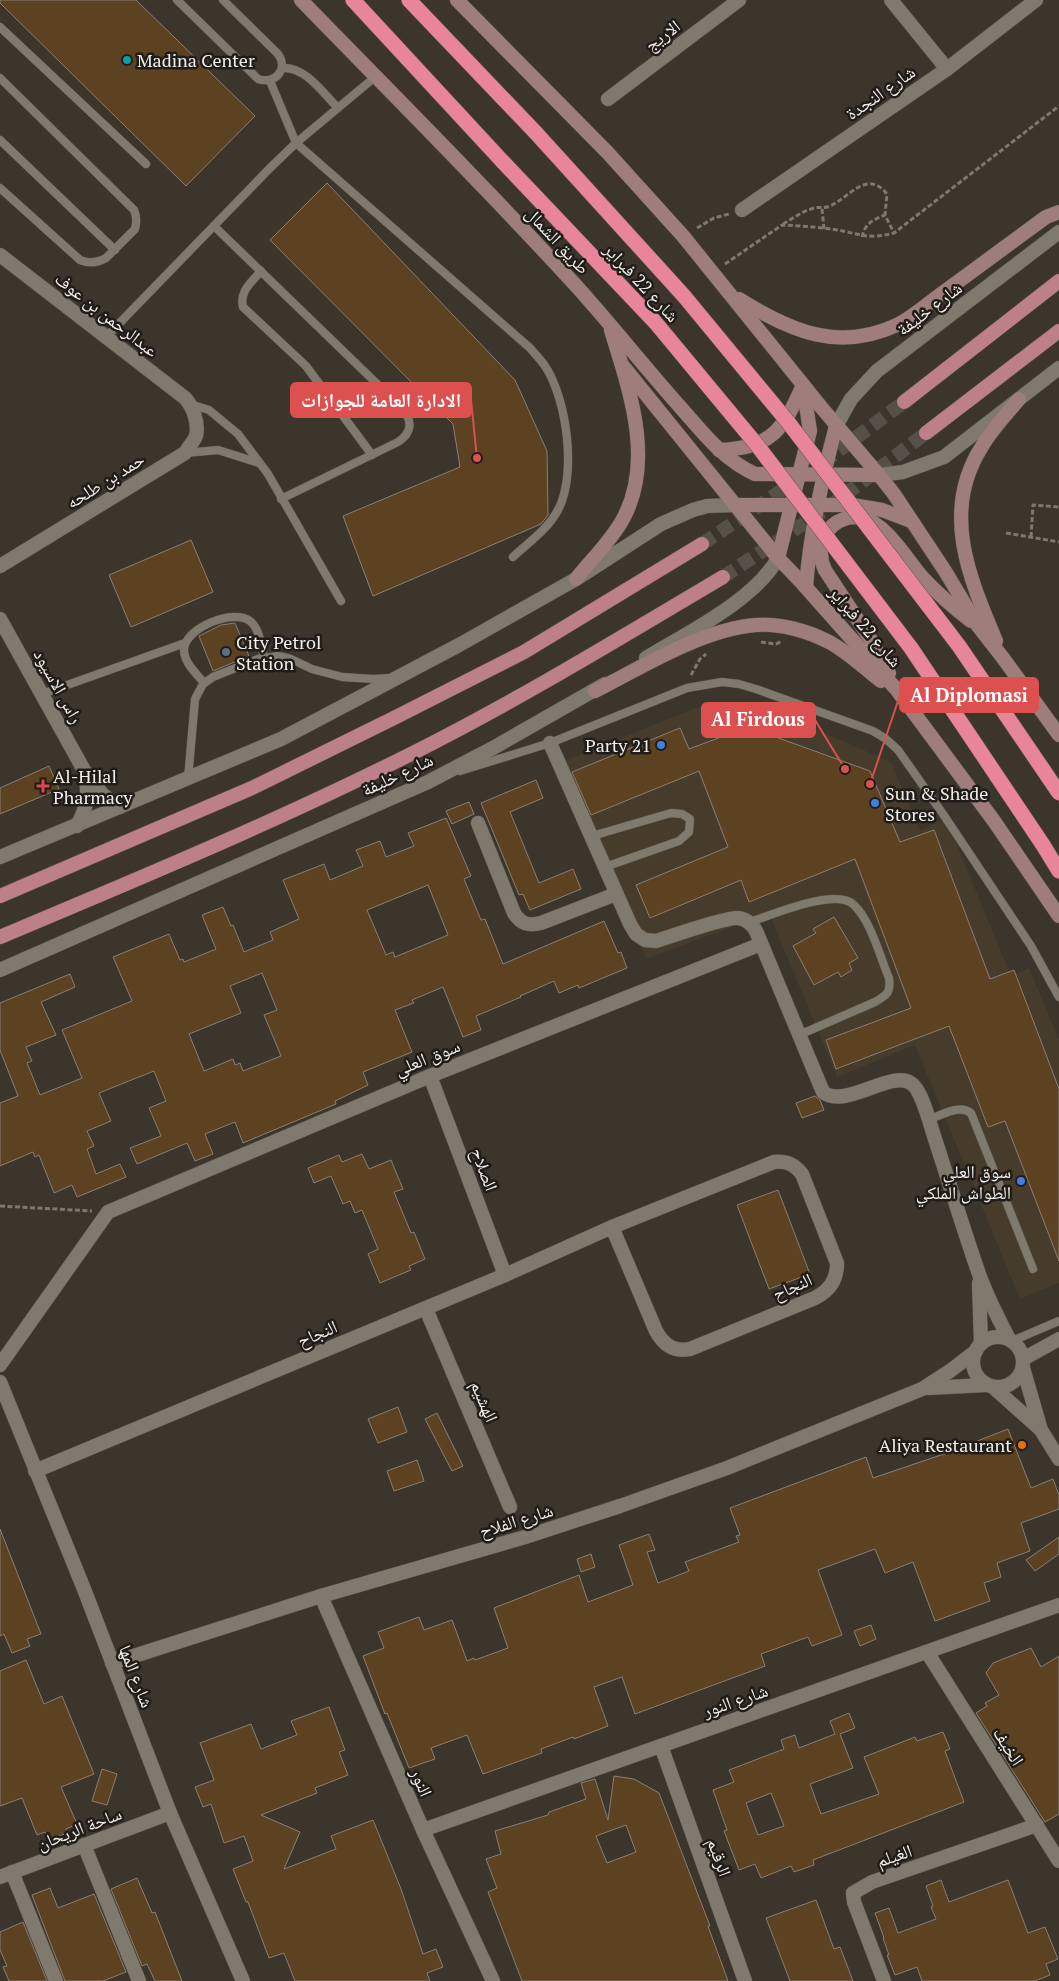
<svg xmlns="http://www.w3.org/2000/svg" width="1059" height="1981" font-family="'PT Serif','Noto Naskh Arabic',serif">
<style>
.commercial{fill:#473b2c}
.building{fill:#5d4221;stroke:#887f76;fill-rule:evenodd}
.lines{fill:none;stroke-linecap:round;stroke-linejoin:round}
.primary-tunnel{stroke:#565148;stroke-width:14;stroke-dasharray:14 7;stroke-linecap:butt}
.service-casing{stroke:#58544b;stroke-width:9}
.minor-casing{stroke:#58544b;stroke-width:15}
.tertiary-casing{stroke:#58544b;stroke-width:15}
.secondary-casing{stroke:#58544b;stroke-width:15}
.primary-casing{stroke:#58544b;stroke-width:15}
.motorway-casing{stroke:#58544b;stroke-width:16}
.path{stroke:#7e7970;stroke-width:3;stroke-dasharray:5 2.5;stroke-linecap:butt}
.service{stroke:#80796e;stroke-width:8}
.minor{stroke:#80796e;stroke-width:14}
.tertiary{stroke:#80796e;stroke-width:14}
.secondary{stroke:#9f7d7b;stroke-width:14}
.primary{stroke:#be8088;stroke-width:14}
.motorway{stroke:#e8859a;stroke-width:15}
.motorway-bridge-casing{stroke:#58544b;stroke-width:16;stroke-linecap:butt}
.motorway-bridge{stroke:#e8859a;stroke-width:15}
.culture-dot{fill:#0f9aa8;stroke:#201d19;stroke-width:2}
.service-dot{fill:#5c6f8a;stroke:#201d19;stroke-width:2}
.shop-dot{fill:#3f7fe0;stroke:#201d19;stroke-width:2}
.health-dot{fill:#e0444e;stroke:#201d19;stroke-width:2}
.food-dot{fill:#e8710a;stroke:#201d19;stroke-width:2}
.labels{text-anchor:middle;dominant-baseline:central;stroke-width:5;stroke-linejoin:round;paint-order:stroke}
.street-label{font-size:18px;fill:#f2efe9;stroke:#201d19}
.poi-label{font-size:18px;fill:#f2efe9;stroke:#201d19;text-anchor:start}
.leader{fill:none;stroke:#dc504f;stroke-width:2}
.callout-dot{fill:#dc504f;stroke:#201d19;stroke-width:2}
.callout{fill:#dc504f;stroke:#dc504f;stroke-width:2}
.callout-label{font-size:19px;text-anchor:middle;font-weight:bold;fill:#fff}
</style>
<rect width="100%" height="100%" fill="#3b352b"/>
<polygon class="commercial" points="695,708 767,708 891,762 920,830 946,819 1011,976 1029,968 1059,1040 1059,1283 1020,1299 915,1045 837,1077 769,913 646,959 565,761"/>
<g class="building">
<polygon points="0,0 136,0 255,116 186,186 0,3"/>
<polygon points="327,183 515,380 547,451 548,515 541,524 373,596 343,516 460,467 453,424 270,240"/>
<polygon points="191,540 213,592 131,627 109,575"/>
<polygon points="235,623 249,656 213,671 199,636 221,625"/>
<polygon points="748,727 870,771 900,842 934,830 990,979 1014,970 1059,1089 1059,1261 1005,1121 988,1127 949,1026 836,1069 826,1040 911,1008 855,859 749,902 741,880 650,918 636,885 728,847 699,771 591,815 572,772 680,728 689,749"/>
<polygon points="49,766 59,789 0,814 0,788"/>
<polygon points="536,780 543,798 510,812 539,883 573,869 581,889 530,910 523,894 519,895 481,803"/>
<polygon points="469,802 474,814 452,824 446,811"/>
<path d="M446,818L471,876L464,879L481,920L485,919L503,964L604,921L618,953L621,952L627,968L579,988L578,985L559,993L554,981L520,996L521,997L476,1016L481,1030L463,1037L443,987L412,1000L414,1003L395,1010L412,1052L363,1072L368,1085L335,1101L336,1104L243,1143L235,1122L205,1134L213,1154L195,1161L187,1143L137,1164L130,1148L161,1136L149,1108L166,1101L154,1071L99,1093L111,1121L87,1131L94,1146L87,1149L96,1174L120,1164L126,1177L77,1197L72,1185L54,1193L39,1155L35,1157L33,1152L0,1166V1103L18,1096L0,1050V1003L70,974L75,987L41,1002L56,1035L26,1047L32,1061L27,1063L40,1095L82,1078L62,1030L132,1001L113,957L169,934L180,960L183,959L184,962L216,949L202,915L223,907L231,926L233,925L244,952L273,940L270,932L299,919L283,880L324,864L330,880L363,866L356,850L380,841L386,857L414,846L408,833ZM428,885L448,935L395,957L393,952L386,955L367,910ZM262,973L277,1010L264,1015L281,1056L243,1071L240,1063L235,1065L233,1059L204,1071L189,1034L241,1013L230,986Z"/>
<polygon points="834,917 858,958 849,963 852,970 841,977 838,972 814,985 793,946 816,933 813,929"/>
<polygon points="815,1096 820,1100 824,1110 802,1118 796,1103"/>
<polygon points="362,1154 369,1169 391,1160 403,1189 394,1192 411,1233 414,1232 425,1259 409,1266 411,1270 380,1283 368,1254 378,1249 362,1210 355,1213 350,1201 343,1204 331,1176 314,1183 308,1168 339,1155 342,1162"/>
<polygon points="778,1190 810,1274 769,1289 737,1205"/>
<polygon points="398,1407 407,1432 378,1443 368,1419"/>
<polygon points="437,1413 463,1466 452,1471 425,1419"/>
<polygon points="1008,1429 1031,1488 1053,1479 1059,1495 1059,1509 1021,1523 1030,1551 997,1563 1001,1577 984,1583 990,1601 935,1621 913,1562 885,1573 875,1549 818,1570 842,1635 812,1646 808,1637 761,1654 765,1666 635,1714 622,1677 594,1687 608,1726 574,1739 573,1737 541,1749 542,1753 483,1774 467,1735 431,1748 435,1759 409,1768 387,1713 385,1714 363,1656 384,1648 378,1632 419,1617 424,1630 452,1620 467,1661 474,1658 475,1660 508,1648 494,1608 579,1575 588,1602 633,1585 619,1545 649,1534 655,1550 647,1552 658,1583 689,1571 685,1562 739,1542 736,1536 740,1535 730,1508 866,1457 873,1478 944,1454"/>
<polygon points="417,1460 424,1481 394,1491 387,1471"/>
<polygon points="0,1529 41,1634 27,1639 30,1646 12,1653 4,1634 0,1636"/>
<polygon points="1059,1537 1059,1554 1035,1571 1026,1560"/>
<polygon points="591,1554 595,1567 581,1572 577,1559"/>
<polygon points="871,1625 876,1639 860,1646 854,1631"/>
<polygon points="1031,1648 1041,1667 1059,1656 1059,1814 1045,1822 976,1713 987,1706 985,1703 999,1695 986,1673 993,1663"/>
<polygon points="26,1660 44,1704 62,1696 94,1774 61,1787 77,1824 66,1829 67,1833 48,1841 45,1832 37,1835 22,1798 0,1806 0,1671"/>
<polygon points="329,1707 345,1750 339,1752 348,1775 315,1788 317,1793 261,1815 300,1832 284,1869 336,1849 331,1836 373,1820 401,1889 423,1954 436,1949 443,1967 427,1973 430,1981 295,1981 284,1953 269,1958 248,1902 246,1902 233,1869 253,1861 244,1836 224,1843 211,1804 203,1807 195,1787 214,1780 200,1743 251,1724 261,1749 297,1735 291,1721"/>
<path d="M849,1713L855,1728L840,1734L853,1768L810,1784L821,1814L879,1794L864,1757L915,1737L917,1741L943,1732L950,1749L945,1751L964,1802L813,1860L814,1865L794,1872L791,1866L761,1878L755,1864L739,1870L724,1831L727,1830L713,1790L734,1782L729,1770L784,1749L781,1740L795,1735L799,1748L835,1734L830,1721ZM771,1793L784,1826L758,1835L746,1803Z"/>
<polygon points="102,1769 117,1774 107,1805 92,1801"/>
<path d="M614,1776L634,1779L659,1793L710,1926H708L728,1981H522L488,1892L497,1888L486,1859L501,1854L495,1831L548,1815L549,1812L586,1799L581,1783L595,1779L608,1820ZM626,1825L636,1852L607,1863L596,1836Z"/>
<polygon points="137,1878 152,1913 155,1912 182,1981 155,1981 147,1964 142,1966 111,1889"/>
<polygon points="941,1880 949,1902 1008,1880 1028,1933 1045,1927 1058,1959 1046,1964 1050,1975 1035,1981 922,1981 917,1967 895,1975 887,1955 889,1955 883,1938 884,1938 875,1913 889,1908 898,1933 936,1919 931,1907 933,1906 926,1886"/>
<polygon points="50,1888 58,1908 94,1894 126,1972 103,1981 65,1981 32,1895"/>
<polygon points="816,1900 834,1949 840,1947 853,1981 790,1981 766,1918"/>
<polygon points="23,1922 47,1981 9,1981 3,1967 7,1966 0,1950 0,1932"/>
</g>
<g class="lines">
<g class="primary-tunnel">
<polyline points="822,463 904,402"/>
<polyline points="702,544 796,481"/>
<polyline points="723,577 829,507 926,433"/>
</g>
<defs>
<g id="service">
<path d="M177,0L258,79C275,85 289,69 278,54L223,0"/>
<polyline points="0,27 146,164"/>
<path d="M282,68C305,66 323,93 338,108"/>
<path d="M0,78L134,210C137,217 137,222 135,229L106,258C97,263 89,264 80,260L0,188"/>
<path d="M270,81L296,143L530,348C535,354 541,360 545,366C567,399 577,475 558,510C548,529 529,542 513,557"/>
<polyline points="0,140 115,250"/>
<path d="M214,226L402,408C413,421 412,433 398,442L281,499"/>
<path d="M261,271C252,282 239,291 243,307L306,366L372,455"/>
<polyline points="106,337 270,168 296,143 375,77"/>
<polyline points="190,404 209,410 238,434 268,474 341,601"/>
<polyline points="185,453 218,450 259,463"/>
<path d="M204,683C197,674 184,663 184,650C184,628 234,608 250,621C260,629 261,646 264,657"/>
<polyline points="42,694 185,643"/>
<polyline points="460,771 550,743 687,688 722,682 739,684 756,689 873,731 886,739 898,750 943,814 1031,946 1059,997"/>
<polyline points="188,779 195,699 203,684 213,677 258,659 278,656 291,659 312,669 342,677 373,679 390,678"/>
<polyline points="592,836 671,813 682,814 690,819 689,832 679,841 605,867"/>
<path d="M750,922C772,915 836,887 854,905C871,921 880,957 889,978C891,993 887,995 875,1002L799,1035"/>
<path d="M928,1120C941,1115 959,1104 971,1113L1033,1269"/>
<polyline points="1012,1341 1059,1321"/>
</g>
<g id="minor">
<polyline points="891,0 947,69"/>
<polyline points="608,99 739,0"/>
<polyline points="742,210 947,69 1036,0"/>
<path d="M0,255L185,398C193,407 199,423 196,436C194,441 188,448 185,453L0,566"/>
<polyline points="0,619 85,772 103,795 120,807"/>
<path d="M646,658C687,633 755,600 778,558"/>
<path d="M550,743L630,924L636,934L645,940L656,941C672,936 725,917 738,918C747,919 752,924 756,931L823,1092C845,1110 893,1068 912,1084C922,1091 930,1124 934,1136C949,1182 963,1228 979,1274C987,1296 998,1318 1009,1339"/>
<path d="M478,823L514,913C521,924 528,926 541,923L616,894"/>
<path d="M77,826C88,805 89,796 85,772"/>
<polyline points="0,857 281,739 459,645 576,579 661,524 693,510 707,506 735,505"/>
<polyline points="0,970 428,782 493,748 605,684"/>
<polyline points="430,1076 505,1275"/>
<polyline points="979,1283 981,1344"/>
<polyline points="426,1309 510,1507"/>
<circle cx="998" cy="1362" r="25"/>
<polyline points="1023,1359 1059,1339"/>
<polyline points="0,1365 108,1212 430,1076 761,944"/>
<polyline points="1023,1368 1041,1430 1059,1459"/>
<polyline points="993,1387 1039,1428"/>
<polyline points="928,1388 986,1385"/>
<path d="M35,1471L505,1275L612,1227L774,1162C787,1161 794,1164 802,1174L837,1263C837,1280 830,1290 815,1298L690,1349C673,1352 664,1345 656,1331L612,1227"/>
<polyline points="321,1596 423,1830 493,1981"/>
<polyline points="927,1652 1059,1861"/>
<polyline points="112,1663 321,1596 525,1537 620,1506 727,1468 922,1389 950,1371 976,1351"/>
<polyline points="661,1746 745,1981"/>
<polyline points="423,1830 1059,1605"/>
<polyline points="84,1845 139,1981"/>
<polyline points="12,1872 56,1981"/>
<polyline points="0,1877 170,1813"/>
<polyline points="884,1981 854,1902 853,1893 872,1882 1037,1825"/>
</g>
<g id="tertiary">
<polyline points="836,426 851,399 877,371 1059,232"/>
<polyline points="879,475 903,472 944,457 1059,368"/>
<polyline points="0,1382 84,1589 170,1813 243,1981"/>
</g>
<g id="secondary">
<path d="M301,0C394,96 489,190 579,289C614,328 647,370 682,409C704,434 724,460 755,474L879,475"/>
<polyline points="457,0 608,153 683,236 821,407 879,475 894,494 945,571 978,626 1003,658 1059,735"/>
<path d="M739,299C790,331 839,353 899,324C916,315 932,300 948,289C981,265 1013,241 1046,217L1059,212"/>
<polyline points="623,366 778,558 802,583 897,690 994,821 1059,916"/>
<path d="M719,450C772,448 783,430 803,385"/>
<polyline points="735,505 852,505 882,510 911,521"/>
<polyline points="778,558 810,431 803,386"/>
<path d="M576,579C592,559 611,541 623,519C655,460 629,389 611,330"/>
<path d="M806,587C810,532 822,479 836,426"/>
<path d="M996,641C969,577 941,512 981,448C991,430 1006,415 1019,399"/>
<path d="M889,673L871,640L825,570C820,559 819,549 824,537C828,529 835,522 844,519C878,507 903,555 922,577C937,593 954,608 971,621"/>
<path d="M595,691C642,667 703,629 756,625C780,623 808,631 829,642C848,652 864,668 881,681"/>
</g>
<g id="primary">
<polyline points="904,402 1059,281"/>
<polyline points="926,433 1059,331"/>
<polyline points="0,896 252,788 394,718 524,652 702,544"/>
<path d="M0,937C138,879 275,822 409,755C517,701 620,638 723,577"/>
</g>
<g id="motorway">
<polyline points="353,0 503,162"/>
<polyline points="409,0 536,133"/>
<polyline points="1043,845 1059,871"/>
</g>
</defs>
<use href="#service" class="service-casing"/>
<use href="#minor" class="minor-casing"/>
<use href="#tertiary" class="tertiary-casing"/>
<use href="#secondary" class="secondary-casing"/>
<use href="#primary" class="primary-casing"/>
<use href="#motorway" class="motorway-casing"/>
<g class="path">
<polyline points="822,209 824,229"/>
<path d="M783,224C792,219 801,212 811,209C817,206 823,209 830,206C850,197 867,169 887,194L885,215L894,233"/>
<polyline points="697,228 714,218 729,214"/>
<path d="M862,237C865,223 873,220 885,215"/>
<path d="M725,264L782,225C800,226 819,227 837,230C861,234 868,240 894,233L1059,106"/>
<polyline points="1006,533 1059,542"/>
<polyline points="1031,537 1033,505 1059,507"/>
<polyline points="761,642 776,644 782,641"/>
<polyline points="691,675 700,659 706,654"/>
<polyline points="0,1206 92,1211"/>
</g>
<use href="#service" class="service"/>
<use href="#minor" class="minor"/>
<use href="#tertiary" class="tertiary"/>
<use href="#secondary" class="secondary"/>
<use href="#primary" class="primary"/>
<use href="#motorway" class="motorway"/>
<defs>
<g id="motorway-bridge">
<polyline points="536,133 684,296 788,422 959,646 1059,793"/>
<polyline points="503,162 655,322 757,445 911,648 1043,845"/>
</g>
</defs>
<use href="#motorway-bridge" class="motorway-bridge-casing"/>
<use href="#motorway-bridge" class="motorway-bridge"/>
</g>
<circle class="culture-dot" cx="127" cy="60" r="5"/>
<circle class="service-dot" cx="226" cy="652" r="5"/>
<g class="shop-dot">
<circle cx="661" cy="745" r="5"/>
<circle cx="875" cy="803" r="5"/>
<circle cx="1021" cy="1181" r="5"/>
</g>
<path class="health-dot" d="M40.5 778.5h5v5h5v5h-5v5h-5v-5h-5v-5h5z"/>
<circle class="food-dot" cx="1022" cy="1445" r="5"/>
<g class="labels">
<g class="street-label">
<text transform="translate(662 35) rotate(-37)">الاريج</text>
<text transform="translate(880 92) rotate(-35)">شارع النجدة</text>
<text transform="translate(558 240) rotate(47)">طريق الشمال</text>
<text transform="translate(642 282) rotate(47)">شارع 22 فبراير</text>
<text transform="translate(929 308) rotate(-37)">شارع خليفة</text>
<text transform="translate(107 314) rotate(38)">عبدالرحمن بن عوف</text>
<text transform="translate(105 480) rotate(-32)">حمد بن طلحه</text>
<text transform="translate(866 626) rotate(49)">شارع 22 فبراير</text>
<text transform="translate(59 686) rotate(61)">راس الاسيود</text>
<text transform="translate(397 774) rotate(-25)">شارع خليفة</text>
<text transform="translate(427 1057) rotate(-22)">سوق العلي</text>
<text transform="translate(485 1169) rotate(69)">الصلاح</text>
<text transform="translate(792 1286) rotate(-24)">النجاح</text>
<text transform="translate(317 1333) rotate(-23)">النجاح</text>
<text transform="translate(485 1401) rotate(67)">الهشيم</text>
<text transform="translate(516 1520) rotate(-17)">شارع الفلاح</text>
<text transform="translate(137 1676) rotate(69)">شارع المها</text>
<text transform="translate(735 1700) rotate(-19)">شارع النور</text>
<text transform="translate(1009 1746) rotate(58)">الخيف</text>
<text transform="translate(422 1782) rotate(67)">النور</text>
<text transform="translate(79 1828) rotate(-21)">ساحة الريحان</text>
<text transform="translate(894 1855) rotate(-19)">الغيلم</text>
<text transform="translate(720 1857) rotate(70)">الرقيم</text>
</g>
<g class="poi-label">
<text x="137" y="60">Madina Center</text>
<text x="236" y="642">City Petrol<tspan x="236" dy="21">Station</tspan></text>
<text x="651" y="745" text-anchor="end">Party 21</text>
<text x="53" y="776">Al-Hilal<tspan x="53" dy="21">Pharmacy</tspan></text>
<text x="885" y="793">Sun &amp; Shade<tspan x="885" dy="21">Stores</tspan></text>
<text x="1011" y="1171" text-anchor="end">سوق العلي<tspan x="1011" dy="21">الطواش الملكي</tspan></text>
<text x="1012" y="1445" text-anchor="end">Aliya Restaurant</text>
</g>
</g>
<path class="leader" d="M477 458L471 400M870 784L900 695M845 769L815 720"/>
<g class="callout-dot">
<circle cx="477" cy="458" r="5"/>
<circle cx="870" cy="784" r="5"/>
<circle cx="845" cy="769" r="5"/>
</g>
<g class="callout">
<rect x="291" y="383" width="180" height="34" rx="5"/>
<rect x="900" y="678" width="138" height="34" rx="5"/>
<rect x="702" y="703" width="113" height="34" rx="5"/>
</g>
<g class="callout-label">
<text x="381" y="407">الادارة العامة للجوازات</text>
<text x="969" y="702">Al Diplomasi</text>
<text x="758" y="726">Al Firdous</text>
</g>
</svg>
